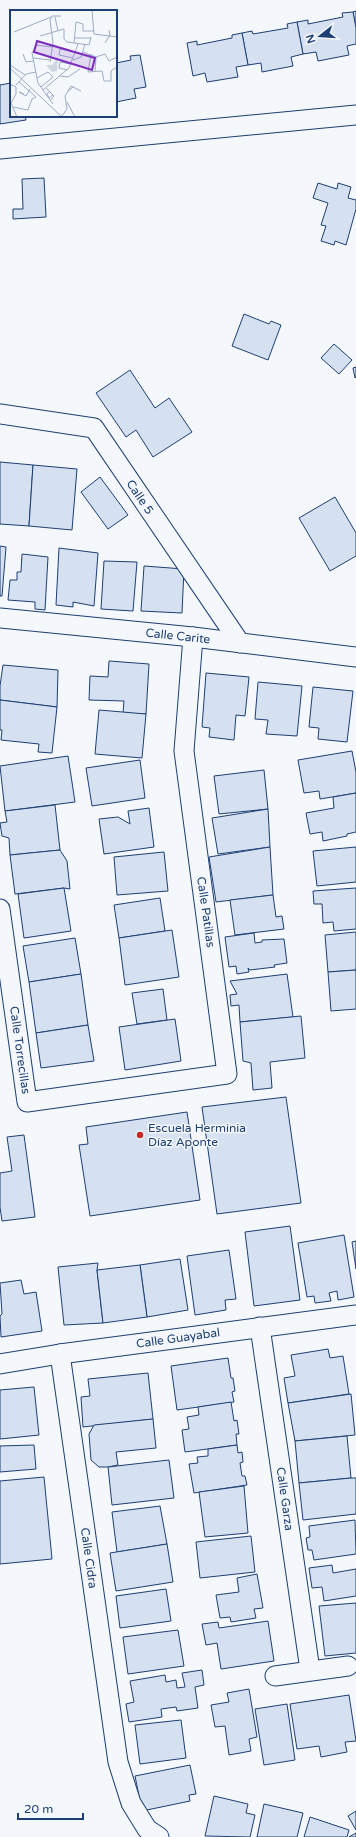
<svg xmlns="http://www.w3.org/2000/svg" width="356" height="1837" font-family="'Varela Round',sans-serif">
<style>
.building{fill:#d5e0f0;stroke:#1d3f73}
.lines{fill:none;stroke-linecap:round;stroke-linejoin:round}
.street-casing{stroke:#1d3f73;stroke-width:21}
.street{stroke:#f4f7fb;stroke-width:19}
.poi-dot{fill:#c62828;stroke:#f4f7fb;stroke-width:1.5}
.labels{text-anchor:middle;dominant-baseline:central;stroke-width:3;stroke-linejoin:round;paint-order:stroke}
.street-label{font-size:12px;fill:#1d3f73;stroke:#f4f7fb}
.poi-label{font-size:12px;fill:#1d3f73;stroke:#f4f7fb;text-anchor:start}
.inset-road{fill:none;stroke:#9eadc5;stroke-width:1}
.view{fill:#7b2cbf;fill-opacity:0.15;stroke:#7b2cbf;stroke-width:2}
.inset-edge{fill:none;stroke:#1d3f73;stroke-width:2}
</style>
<rect width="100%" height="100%" fill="#f4f7fb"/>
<g class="building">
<polygon points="356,11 356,28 353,12"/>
<polygon points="353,12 356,28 356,44 347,46 349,55 318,61 316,52 303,54 297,22 308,20 308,24 343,17 342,13"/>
<polygon points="297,22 303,54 291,57 293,66 262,72 261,63 248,65 242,33 252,31 253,34 288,28 287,24"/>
<polygon points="242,33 248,65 236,67 238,77 207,82 205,73 193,76 187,43 197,41 197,45 232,38 232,35"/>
<polygon points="140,55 146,87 134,89 136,98 116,102 116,63 131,60 130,56"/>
<polygon points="11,83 11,116 25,116 26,120 0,124 0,85"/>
<polygon points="44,178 46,217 13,219 13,209 23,209 22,179"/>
<polygon points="318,183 337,189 338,183 351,187 348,198 356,200 356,209 346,245 335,241 334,245 321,241 326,226 321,225 328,203 313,198"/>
<polygon points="244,314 269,324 271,321 281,325 268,360 232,346"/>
<polygon points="334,344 352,360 339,374 321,358"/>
<polygon points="356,367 356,377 355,378 353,368"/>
<polygon points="130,370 155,408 169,398 192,432 153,457 136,430 126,437 96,393"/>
<polygon points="0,462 33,465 29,526 0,524"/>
<polygon points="33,465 77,469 72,530 29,526"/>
<polygon points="100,477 128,515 108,529 81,492"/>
<polygon points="335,497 356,533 356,556 330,571 299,518"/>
<polygon points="0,546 6,547 2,596 0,596"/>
<polygon points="59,548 98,553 94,606 73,602 73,607 56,605"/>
<polygon points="22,554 48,557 45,610 35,609 35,602 8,600 10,580 17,580 17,572 21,572"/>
<polygon points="104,561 137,562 133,611 101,609"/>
<polygon points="144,566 184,569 182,613 141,611"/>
<polygon points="109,661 149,664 146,714 123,713 124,701 89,700 90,676 108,677"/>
<polygon points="3,665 58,670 57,707 0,700 0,686"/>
<polygon points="206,673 249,677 245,716 236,715 234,740 209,737 210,728 202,727"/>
<polygon points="258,682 302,686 297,736 266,734 268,720 255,719"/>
<polygon points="313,687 353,691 347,742 318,739 319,728 309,727"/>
<polygon points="0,700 57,707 52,753 38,752 39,744 1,740 2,730 0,730"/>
<polygon points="99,710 146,714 142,758 95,754"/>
<polygon points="352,751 356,772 356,793 320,799 319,791 304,793 298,760"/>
<polygon points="68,756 75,802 5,811 0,766"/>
<polygon points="140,760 145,798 92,806 86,768"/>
<polygon points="264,770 268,809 219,814 214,776"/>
<polygon points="356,793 356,832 347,834 347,836 323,841 322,832 310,834 306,813 334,808 333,797"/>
<polygon points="55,805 60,850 10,855 9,838 2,836 0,823 7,822 5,811"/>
<polygon points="149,808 154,847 104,854 99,819 118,817 130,824 128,811"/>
<polygon points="268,809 270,847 218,854 212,818"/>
<polygon points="270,847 273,895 216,902 209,857"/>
<polygon points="356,847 356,882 317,886 313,851"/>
<polygon points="60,850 67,861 70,889 64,888 15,894 10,855"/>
<polygon points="164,852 168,891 117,895 114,857"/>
<polygon points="64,888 71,931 24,938 18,894"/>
<polygon points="356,888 356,929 334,931 333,922 323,923 322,904 314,904 313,891"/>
<polygon points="273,895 276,917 282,916 284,929 235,935 230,900"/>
<polygon points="160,898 165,931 119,938 114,905"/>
<polygon points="172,930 179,977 125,985 119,938"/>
<polygon points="356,932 356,970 328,972 325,935"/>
<polygon points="254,933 255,943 262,942 262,940 284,939 287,963 274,965 275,967 250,970 248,968 249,972 237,974 236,966 229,967 225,937"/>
<polygon points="75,938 81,974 29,982 23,946"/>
<polygon points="356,970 356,1009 331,1011 328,972"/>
<polygon points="81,974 88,1025 36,1033 29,982"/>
<polygon points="287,974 293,1017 240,1022 239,1005 231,1006 230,995 237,994 230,981"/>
<polygon points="163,989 167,1020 137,1024 132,993"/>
<polygon points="301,1016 305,1058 270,1062 272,1088 253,1090 251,1063 243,1061 240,1022"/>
<polygon points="175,1019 181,1061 125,1070 119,1027"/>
<polygon points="88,1025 94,1061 41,1068 36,1033"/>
<polygon points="286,1097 301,1203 217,1214 202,1107"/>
<polygon points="187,1112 200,1200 90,1216 79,1145 88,1144 86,1127"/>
<polygon points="24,1135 35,1217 2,1221 0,1207 0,1173 12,1171 7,1137"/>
<polygon points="290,1226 300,1300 254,1306 245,1232"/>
<polygon points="344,1235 354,1297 338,1300 337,1291 329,1293 331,1301 315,1303 314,1296 307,1297 298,1243"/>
<polygon points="356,1241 356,1269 352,1242"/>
<polygon points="229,1250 236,1299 225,1300 226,1310 195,1315 187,1256"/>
<polygon points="180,1259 188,1310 147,1317 140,1265"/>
<polygon points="98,1263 97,1270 103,1323 64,1325 58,1267"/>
<polygon points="140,1265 147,1317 103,1323 97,1270"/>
<polygon points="21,1280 24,1294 36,1292 42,1331 1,1337 0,1316 2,1314 0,1283"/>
<polygon points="328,1349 330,1358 343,1356 349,1394 288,1403 284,1378 295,1376 291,1355"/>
<polygon points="228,1358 231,1378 233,1378 235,1391 232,1392 234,1402 177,1410 171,1366"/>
<polygon points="148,1373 153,1419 83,1427 81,1397 90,1396 88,1379"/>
<polygon points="34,1387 39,1435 0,1439 0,1390"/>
<polygon points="351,1394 355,1435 295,1441 288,1403"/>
<polygon points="231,1402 234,1421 237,1420 239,1434 236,1434 237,1445 185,1452 182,1430 189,1429 187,1417 199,1415 198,1407"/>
<polygon points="153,1419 156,1448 116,1452 118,1465 108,1467 99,1467 91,1460 89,1434 94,1425"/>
<polygon points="347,1436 351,1478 299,1483 295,1441"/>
<polygon points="34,1445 36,1469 0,1472 0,1446"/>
<polygon points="237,1445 238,1453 242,1452 243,1462 240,1463 242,1476 245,1476 247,1485 194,1493 189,1464 198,1463 197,1457 208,1456 208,1449"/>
<polygon points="169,1460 174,1498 112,1505 108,1467"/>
<polygon points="44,1477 52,1559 0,1564 0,1481"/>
<polygon points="351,1478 356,1478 356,1514 303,1520 299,1483"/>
<polygon points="244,1486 248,1533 205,1537 199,1492"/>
<polygon points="160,1506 167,1544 117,1552 112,1512"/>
<polygon points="355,1520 356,1554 314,1560 312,1550 308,1550 306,1538 310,1537 309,1526"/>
<polygon points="251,1536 255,1572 200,1578 196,1542"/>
<polygon points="167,1544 173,1582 116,1591 110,1553"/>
<polygon points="332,1565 333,1573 356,1569 356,1596 324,1601 322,1587 312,1588 309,1568"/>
<polygon points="257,1574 263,1608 254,1609 256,1618 231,1622 230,1617 220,1618 216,1595 239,1592 237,1578"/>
<polygon points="166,1589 171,1621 120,1628 116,1596"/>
<polygon points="356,1603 356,1653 325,1656 319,1606"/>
<polygon points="268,1621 274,1661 221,1669 217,1643 206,1645 202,1624 218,1622 219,1628"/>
<polygon points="178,1630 184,1666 128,1674 123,1637"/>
<polygon points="202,1670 204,1685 195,1687 198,1708 177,1711 176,1707 161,1709 162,1717 129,1722 126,1704 134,1702 130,1681 165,1675 166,1682 176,1680 177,1688 185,1687 182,1673"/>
<polygon points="249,1689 257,1737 249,1739 251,1751 229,1755 225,1726 215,1727 211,1705 229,1702 227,1693"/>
<polygon points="349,1695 356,1741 345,1742 347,1752 321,1757 319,1746 297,1749 290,1704"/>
<polygon points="287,1704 295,1760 264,1765 255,1709"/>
<polygon points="181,1720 186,1758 140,1764 135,1725"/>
<polygon points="190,1765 196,1794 189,1795 190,1801 142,1811 135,1776"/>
<polygon points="214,1796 248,1804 246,1813 255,1815 250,1837 205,1836"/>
<polygon points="264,1804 303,1813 297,1837 257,1837"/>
<polygon points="356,1811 356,1830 348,1816"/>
<polygon points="310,1817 349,1830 347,1837 304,1837"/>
<polygon points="356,1833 356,1837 349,1837"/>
</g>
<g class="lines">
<defs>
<g id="street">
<polyline points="0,149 356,115"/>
<polyline points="0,414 94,428 240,643"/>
<polyline points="0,618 193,637 356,657"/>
<polyline points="0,909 27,1102 227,1074 184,751 193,637"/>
<polyline points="260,1327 310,1670"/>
<polyline points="60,1354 118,1762 131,1803 147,1829 159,1837"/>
<polyline points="0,1364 60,1354 356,1315"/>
<polyline points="275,1676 348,1666"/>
</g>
</defs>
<use href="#street" class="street-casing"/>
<use href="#street" class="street"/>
</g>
<circle class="poi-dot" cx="140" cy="1135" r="4"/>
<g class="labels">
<g class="street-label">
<text transform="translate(140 497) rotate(56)">Calle 5</text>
<text transform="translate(178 636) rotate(6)">Calle Carite</text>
<text transform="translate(206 912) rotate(82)">Calle Patillas</text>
<text transform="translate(20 1050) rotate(82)">Calle Torrecillas</text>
<text transform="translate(178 1338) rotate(-8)">Calle Guayabal</text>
<text transform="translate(285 1499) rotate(82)">Calle Garza</text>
<text transform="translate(89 1558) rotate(82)">Calle Cidra</text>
</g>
<g class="poi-label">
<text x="148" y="1128">Escuela Herminia<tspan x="148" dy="14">Díaz Aponte</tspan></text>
</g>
</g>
<g transform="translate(10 10)">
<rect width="107" height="107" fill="#f4f7fb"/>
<path d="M46,50H48L47,61L42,62L36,55H42Z" fill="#cfd7e4"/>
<path class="inset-road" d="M82,0L84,24L107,27M45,7L48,21M4,22L41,7M30,26L54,19V29L57,32L79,35L81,27M65,28H81M64,33L66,12L73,14V21H84M95,33L100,25L99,20M42,37L26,35L22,43L28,73L43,94M73,42L86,47M13,44L16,52L23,51M81,44L78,62L92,61L94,71H101V61L107,57M86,47L95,44L99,51L107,47M23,48L40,50M63,48L49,45L50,39L65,42M63,50L71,47L75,34M40,52L43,33L40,10L42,6H51M0,55L15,65M0,58L52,107M57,60L49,58L50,52L60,54M85,61L86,47M50,66L58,67L70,59M27,68L38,62L43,67L31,77M0,74L6,77V84L1,93L7,107M6,75L16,64L26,62M36,78L44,86L40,91M33,80L59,58L68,34M39,82L37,84L39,88L43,85M57,82L63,77L71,81M14,84L9,82L16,86L20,79M57,92L65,107M3,97L18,100L22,89L26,87L9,72M52,106L57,99L55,86L61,76L63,77"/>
<path class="view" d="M27,31L85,48L82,60L24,42Z"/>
<rect width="107" height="107" class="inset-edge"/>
</g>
<g transform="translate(320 36) rotate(253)" stroke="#f4f7fb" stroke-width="3" paint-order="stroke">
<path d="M0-3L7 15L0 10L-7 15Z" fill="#1d3f73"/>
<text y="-6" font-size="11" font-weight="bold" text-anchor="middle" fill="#1d3f73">N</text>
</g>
<path d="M18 1813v6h65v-6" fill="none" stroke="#1d3f73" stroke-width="2"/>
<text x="24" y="1813" font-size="12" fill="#1d3f73" stroke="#f4f7fb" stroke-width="3" paint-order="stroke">20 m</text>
</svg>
